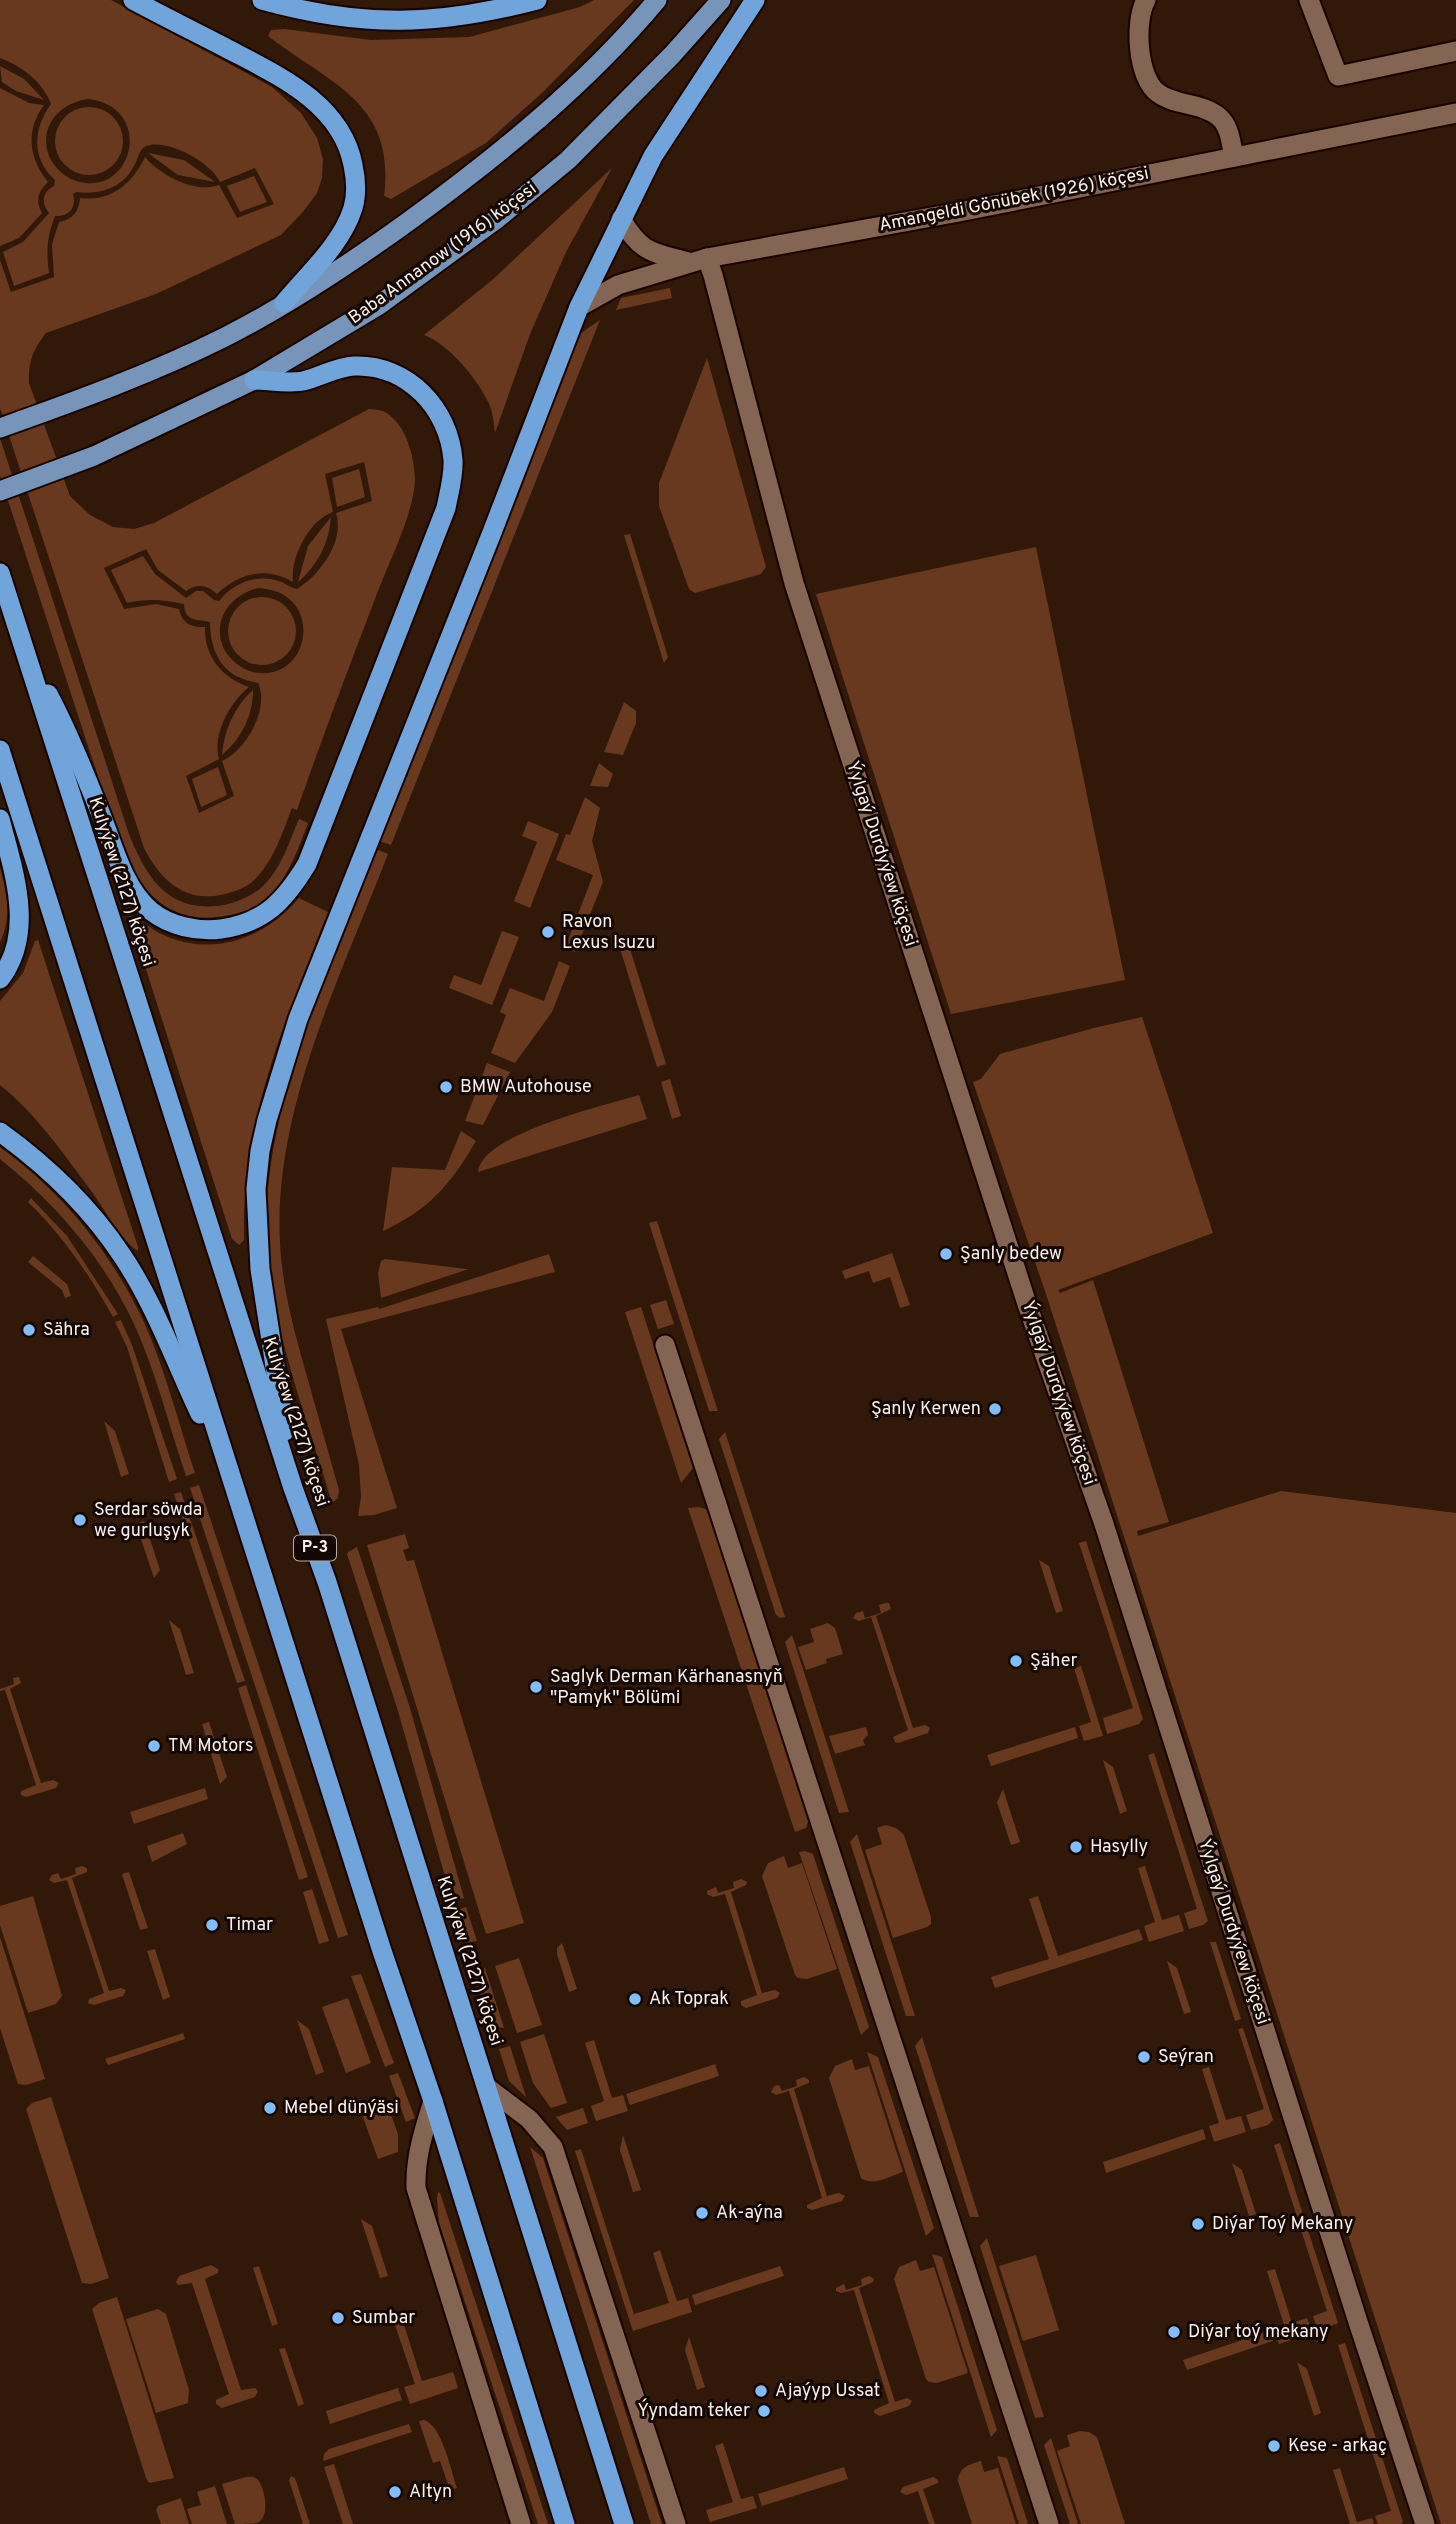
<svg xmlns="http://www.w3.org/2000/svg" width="1456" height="2524" font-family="Overpass,sans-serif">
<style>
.green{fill:#68391f;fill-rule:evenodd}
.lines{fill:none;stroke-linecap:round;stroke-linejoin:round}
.minor-casing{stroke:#190300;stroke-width:23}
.tertiary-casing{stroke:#190300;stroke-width:23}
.primary-casing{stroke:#190300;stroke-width:23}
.trunk-casing{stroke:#190300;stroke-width:23}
.minor{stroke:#846453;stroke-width:19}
.tertiary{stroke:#846453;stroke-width:19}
.primary{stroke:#7794ba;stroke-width:19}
.trunk{stroke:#72a4dc;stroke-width:19}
.poi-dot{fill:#82bcfa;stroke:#120703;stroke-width:2.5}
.labels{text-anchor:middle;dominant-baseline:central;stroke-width:6;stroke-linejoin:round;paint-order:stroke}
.shield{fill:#120703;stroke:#b6aba5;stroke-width:2}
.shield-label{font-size:16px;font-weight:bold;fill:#fcf1eb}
.street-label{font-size:18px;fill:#fcf1eb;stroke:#120703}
.poi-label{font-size:18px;fill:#fcf1eb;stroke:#120703;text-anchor:start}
</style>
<rect width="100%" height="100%" fill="#321809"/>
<g class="green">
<path d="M0,0H111L272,87L301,113L317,138L323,159L322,178L317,193L302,213L281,235L156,294L46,333C33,349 28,362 29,383L70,496L90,515L113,527L134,529L154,523L369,409C374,409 381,410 385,412C406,424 414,456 415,478C415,512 387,566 375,599C348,669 322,739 297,810L292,808C283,831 275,857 258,876C250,886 238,891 225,894C186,904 161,881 144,848L0,408V260L11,292L54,277L52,244L59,222C73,219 79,212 80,198C111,202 132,184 145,157C160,175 195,194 219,185L237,218L274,204L255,168L220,182C211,162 167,138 146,146C139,149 138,159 135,164C124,188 100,195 76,192L73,194C77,208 68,217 55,216C47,236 46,252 49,273L14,286L3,252L23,242L49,213C41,203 42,192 54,186L55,180C31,158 33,129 51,104C42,81 23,67 0,58ZM88,99C156,107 133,199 76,181C64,177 54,167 49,156C38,126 60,103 88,99ZM364,462L372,501L336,513C345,541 320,575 297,589C292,588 287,585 282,582C258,573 234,582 219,601L214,600L203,591H196L186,598L155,574L143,556L111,570L127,603C148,598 163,600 184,604C185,623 198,619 210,622C210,645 218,669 241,678C246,681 252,681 258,683C270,708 246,751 222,761L234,796L199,813L186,776L219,759C212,735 230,702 249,687C222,678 204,656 205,627C191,628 182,623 179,609L156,604L124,609L104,568L146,549L158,570L186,591C197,583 207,585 217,594C239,573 266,566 293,582C290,558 309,520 333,512L325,474ZM258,588C327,591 311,685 253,672C241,669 230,660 224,649C211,621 230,595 258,588Z"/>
<path d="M594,0H634L543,92L486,143L391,199L384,196C396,102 330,84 268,36L271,30L284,29L371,40L469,37L580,7Z"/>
<polygon points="0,66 24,79 44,100 16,91 2,82"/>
<path d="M0,88L29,103L44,105C25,130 29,159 48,182C38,191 35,201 42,213L19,238L0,246Z"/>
<circle cx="89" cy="141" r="34"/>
<polygon points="148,153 184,160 215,182 178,175"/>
<path d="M612,168L566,252L530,334L495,433C494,425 493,414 490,406C480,382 449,344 424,335L491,281Z"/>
<polygon points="254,176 267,202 240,212 227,186"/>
<polygon points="670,288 672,298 616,310 621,298"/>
<polygon points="600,320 391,845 379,841 578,338 581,333"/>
<polygon points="707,358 766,567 761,574 695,593 689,589 659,506 659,483"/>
<path d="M0,438L129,834C147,879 169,914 224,905C238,902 252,896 263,886C281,869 289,842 299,819L308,823C298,849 288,879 267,898C255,909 239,914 223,916C165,926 137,887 118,838L0,476Z"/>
<polygon points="359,469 365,497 337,507 332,478"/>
<path d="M331,517C329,543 318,565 298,582L308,546Z"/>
<polygon points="630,534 668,657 664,663 624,535"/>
<polygon points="1036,547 1125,980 951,1014 816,594"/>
<circle cx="262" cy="631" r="34"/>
<path d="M253,690C253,715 242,738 222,755C224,730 235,706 253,690Z"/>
<polygon points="624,702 636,711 636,723 623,755 604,752"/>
<polygon points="599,763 613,774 608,787 590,786"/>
<polygon points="218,767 227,795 201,807 192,779"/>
<polygon points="585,797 600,808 592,841 603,882 575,952 565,948 593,875 556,860 566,834 570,835"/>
<polygon points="528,821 559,834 530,908 514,901 537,842 522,836"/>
<path d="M376,849L388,854C341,976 273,1110 280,1243C282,1287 294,1330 306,1373C317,1412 328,1451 339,1490L338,1498L332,1503C308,1421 272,1330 267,1246C259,1113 329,971 376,849Z"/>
<path d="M0,867C7,892 12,917 0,942Z"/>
<path d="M299,898L328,912C285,1023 241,1118 244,1240L239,1245L232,1239L129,916H133C143,921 151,929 161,934C213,958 264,939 299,898Z"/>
<polygon points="502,931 519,937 492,1005 449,988 454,975 481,985"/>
<polygon points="626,936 666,1064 657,1067 617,939"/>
<path d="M38,940L138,1247V1251C121,1241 104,1208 92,1192C64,1154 36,1114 0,1085V1001L23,973L35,941Z"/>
<polygon points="559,961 570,966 552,1012 515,1063 491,1053 506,1015 500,1012 510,988 544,1001"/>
<polygon points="1142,1017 1213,1233 1058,1290 1060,1293 1093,1280 1169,1522 1137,1531 1138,1536 1281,1491 1456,1513 1456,2524 1441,2524 1046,1294 973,1082 981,1079 1000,1054 1094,1028"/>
<polygon points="487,1063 510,1072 483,1125 465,1121"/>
<polygon points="670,1079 681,1116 672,1119 661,1082"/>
<path d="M639,1095L647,1119L478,1172C481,1134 606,1105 639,1095Z"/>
<path d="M461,1131L476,1141C451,1184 429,1210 383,1231L392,1167L445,1170Z"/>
<path d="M0,1147C62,1192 110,1251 143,1320C165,1368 178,1422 195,1473L186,1476C169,1426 156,1372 134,1324C103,1258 56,1204 0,1159Z"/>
<path d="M31,1198L67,1236L118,1314L113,1317C89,1274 63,1236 28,1202Z"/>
<polygon points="657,1221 718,1411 709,1411 649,1223"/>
<polygon points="892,1253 910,1305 900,1308 890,1277 873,1283 869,1271 845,1279 842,1271"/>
<polygon points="549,1254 555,1272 341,1329 397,1508 374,1515 358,1516 361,1497 359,1465 326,1319 378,1307 379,1309"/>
<polygon points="33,1256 67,1284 71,1296 65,1298 62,1290 28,1262"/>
<polygon points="385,1259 466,1269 469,1269 381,1298 378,1273 381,1261"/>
<polygon points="666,1300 674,1324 658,1329 650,1305"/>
<polygon points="641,1307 693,1468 681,1483 625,1312"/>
<polygon points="121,1320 132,1345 177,1479 169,1482 127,1347 115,1322"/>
<polygon points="104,1421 115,1431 129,1474 121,1477"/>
<polygon points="725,1432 785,1617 780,1618 776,1615 719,1439"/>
<polygon points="199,1485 348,1935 338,1938 190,1488"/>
<polygon points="181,1492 245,1681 237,1683 174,1494"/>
<polygon points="699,1507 708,1510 809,1819 806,1828 795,1832 688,1508"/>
<polygon points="144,1521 160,1570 154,1578 136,1524"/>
<polygon points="405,1534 409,1548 403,1550 407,1561 414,1560 524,1923 486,1934 367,1545"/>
<polygon points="1086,1541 1143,1719 1139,1724 1107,1734 1103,1718 1133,1708 1079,1543"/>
<polygon points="357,1547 410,1708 464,1898 452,1901 398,1711 347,1554 348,1552"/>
<polygon points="1039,1560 1049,1566 1063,1611 1056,1613"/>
<polygon points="886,1603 889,1603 891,1609 876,1616 913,1728 925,1725 930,1728 928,1733 898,1743 895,1742 893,1737 908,1730 871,1617 859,1621 853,1618 856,1613 863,1611 865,1618 881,1613 879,1605"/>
<polygon points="169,1620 180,1629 194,1673 186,1675"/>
<polygon points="828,1623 835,1628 843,1654 826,1659 827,1663 806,1670 798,1647 814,1642 810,1629"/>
<polygon points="792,1635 849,1812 839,1813 785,1642"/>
<polygon points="1081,1666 1103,1736 1084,1741 1079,1726 1091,1722 1074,1668"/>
<polygon points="19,1677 21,1683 10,1689 41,1783 53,1780 59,1783 56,1788 26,1797 21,1795 21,1791 36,1785 5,1690 0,1691 0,1689 14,1684 13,1678"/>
<polygon points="246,1685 308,1877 299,1880 238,1688"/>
<polygon points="209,1722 227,1777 220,1784 202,1724"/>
<polygon points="866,1727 868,1735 863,1740 865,1745 835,1754 829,1736"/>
<polygon points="1075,1727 1078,1738 991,1766 987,1755"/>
<polygon points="1154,1753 1208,1921 1203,1925 1189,1929 1184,1913 1197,1909 1148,1755"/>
<polygon points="1103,1760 1113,1767 1127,1811 1120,1814"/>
<polygon points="205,1788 208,1799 134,1824 130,1812"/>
<polygon points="1003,1789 1020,1842 1011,1845 997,1802"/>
<polygon points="886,1825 896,1828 904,1835 931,1917 931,1924 927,1927 893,1938 865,1850 882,1844 877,1828"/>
<polygon points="183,1833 187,1844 152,1862 147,1846"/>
<polygon points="857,1834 915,2016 906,2016 850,1842"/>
<polygon points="805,1851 813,1854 869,2027 861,2035 799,1852"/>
<polygon points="784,1856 788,1868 802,1863 837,1969 807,1979 798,1978 795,1975 762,1876 768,1863"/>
<polygon points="82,1866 87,1868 87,1872 72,1878 109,1991 121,1988 126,1990 123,1996 94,2005 88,2003 89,1999 104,1993 67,1880 54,1883 49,1880 52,1875 58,1873 61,1879 76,1874 75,1868"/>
<polygon points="1145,1866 1162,1920 1179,1915 1184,1931 1149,1942 1144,1926 1155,1922 1138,1868"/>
<polygon points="129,1872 148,1928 140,1930 122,1874"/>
<polygon points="741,1879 747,1882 746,1885 731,1892 762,1993 775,1990 780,1993 777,1998 746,2008 741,2005 741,2001 757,1995 725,1894 713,1897 707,1894 707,1891 716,1887 718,1893 734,1888 733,1882"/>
<polygon points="312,1889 329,1941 319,1944 303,1892"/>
<polygon points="33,1896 62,1996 56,2004 28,2013 0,1925 0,1906"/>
<polygon points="1038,1896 1058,1956 1139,1929 1143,1940 995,1988 991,1977 1049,1959 1029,1899"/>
<polygon points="466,1907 477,1941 466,1943 464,1939 455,1911"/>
<polygon points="0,1937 45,2079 26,2085 18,2084 0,2028"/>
<polygon points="1210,1942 1216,1942 1241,2019 1235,2021"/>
<polygon points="562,1943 577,1989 569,1992 557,1954 557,1948"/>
<polygon points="155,1949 170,1997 163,2000 147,1951"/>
<polygon points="519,1958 542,2025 517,2033 495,1966"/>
<polygon points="1167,1961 1177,1968 1191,2012 1184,2014"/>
<polygon points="485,1968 504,2028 496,2027 490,2022 475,1975 476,1972"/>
<polygon points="361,1974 394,2063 385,2067 351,1976"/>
<polygon points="348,1998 371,2063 346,2073 322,2007"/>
<polygon points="297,2020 309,2029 324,2072 316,2075"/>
<polygon points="1243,2028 1273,2120 1268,2125 1251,2130 1246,2115 1264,2109 1238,2029"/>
<polygon points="183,2033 185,2039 108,2065 105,2059"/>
<polygon points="544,2034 567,2103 551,2108 533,2083 520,2042"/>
<polygon points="922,2037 979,2217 970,2217 915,2046"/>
<polygon points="594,2040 612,2098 623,2095 628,2111 596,2121 591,2106 604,2101 585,2043"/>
<polygon points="510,2046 526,2097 509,2081 499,2049"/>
<polygon points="867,2052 878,2057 934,2228 926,2236"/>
<path d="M852,2059L855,2070L869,2066L903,2172C890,2176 873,2187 861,2178L829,2078L835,2066Z"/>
<polygon points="715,2064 719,2076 630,2105 626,2094"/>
<polygon points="1209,2067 1226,2120 1241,2116 1246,2132 1214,2142 1209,2126 1219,2123 1202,2069"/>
<polygon points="398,2073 415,2118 406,2122 389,2076"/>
<polygon points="804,2077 809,2080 809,2083 794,2089 827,2196 839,2193 845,2196 842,2201 812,2210 807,2208 807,2205 822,2198 789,2091 776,2095 771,2092 774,2086 779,2085 782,2091 797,2086 796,2080"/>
<polygon points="51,2097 109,2278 91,2284 82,2283 26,2109 32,2103"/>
<polygon points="385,2098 398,2134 398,2152 378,2159 359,2106"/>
<polygon points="583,2108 588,2123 567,2130 556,2117"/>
<polygon points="1203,2129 1206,2139 1106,2173 1103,2162"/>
<polygon points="623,2135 641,2190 633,2192 620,2150"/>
<polygon points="1280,2143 1338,2323 1318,2332 1313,2316 1327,2311 1274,2145"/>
<polygon points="530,2147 543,2158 662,2524 651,2524"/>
<polygon points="581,2149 634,2314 669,2303 653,2253 660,2250 677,2301 688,2298 692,2312 633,2331 575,2151"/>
<polygon points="1232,2163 1242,2170 1256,2214 1249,2216"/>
<polygon points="438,2192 440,2193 548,2524 538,2524 439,2223 437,2198"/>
<polygon points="361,2219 372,2226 388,2276 380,2278"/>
<polygon points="987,2238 1044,2417 1035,2418 980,2246"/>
<polygon points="932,2254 942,2257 997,2430 991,2437"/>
<polygon points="1036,2255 1059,2330 1023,2341 999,2266"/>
<polygon points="916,2260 920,2271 934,2267 968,2373 937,2383 929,2382 926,2379 894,2279 899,2267"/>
<polygon points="211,2265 218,2269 218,2273 205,2279 241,2390 255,2388 258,2391 255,2397 222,2408 216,2404 216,2400 229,2394 192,2283 178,2285 176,2282 179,2276"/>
<polygon points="259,2266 278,2324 272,2326 253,2268"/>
<polygon points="780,2266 784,2276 695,2305 692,2295"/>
<polygon points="1275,2269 1292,2323 1307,2318 1313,2333 1279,2344 1273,2329 1284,2325 1267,2271"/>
<polygon points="869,2276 874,2279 873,2282 859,2288 895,2402 907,2398 912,2401 909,2406 880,2416 874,2413 874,2410 889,2403 854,2290 841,2293 836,2291 836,2288 844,2284 846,2290 862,2285 861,2279"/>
<polygon points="117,2297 174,2478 149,2483 146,2478 92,2309 99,2303"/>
<polygon points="158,2309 166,2314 189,2390 188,2403 156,2413 126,2319"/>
<polygon points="403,2322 422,2381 453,2372 458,2388 410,2404 404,2387 415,2384 395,2325"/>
<polygon points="1269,2331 1273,2341 1187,2370 1183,2360"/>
<polygon points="689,2337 705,2387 697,2390 685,2350"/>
<polygon points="1345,2343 1403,2522 1401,2524 1378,2524 1375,2516 1391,2511 1338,2345"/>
<polygon points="285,2348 304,2404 298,2406 279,2349"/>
<polygon points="1297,2362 1307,2369 1321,2413 1314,2416"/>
<polygon points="398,2388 402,2400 330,2424 326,2411"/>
<path d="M424,2420C442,2425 451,2471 457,2488L450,2490L440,2461L433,2463L419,2421Z"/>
<polygon points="409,2424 412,2432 323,2461 324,2454 329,2449"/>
<polygon points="1080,2431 1089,2432 1097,2437 1125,2524 1081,2524 1057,2451 1070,2446 1067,2435"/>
<polygon points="1051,2438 1078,2524 1070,2524 1044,2445"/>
<polygon points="723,2443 741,2499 753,2496 757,2508 710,2522 706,2510 733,2502 715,2446"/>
<polygon points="997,2456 1007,2458 1028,2524 1019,2524"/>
<path d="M981,2461L984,2472L998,2468L1016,2524H972L958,2481C959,2467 970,2464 981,2461Z"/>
<polygon points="334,2464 353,2524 343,2524 324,2467"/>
<polygon points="844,2467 848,2479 762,2506 758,2494"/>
<polygon points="1340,2468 1357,2522 1372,2518 1374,2524 1350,2524 1333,2470"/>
<polygon points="291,2476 295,2478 310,2524 303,2524 289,2480"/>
<path d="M246,2477C250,2477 253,2476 257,2479C265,2487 270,2515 259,2522C253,2524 242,2524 235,2524L222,2484Z"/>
<polygon points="933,2477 938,2480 938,2483 923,2489 935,2524 929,2524 918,2491 906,2495 900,2492 903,2487"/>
<polygon points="215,2486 227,2524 192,2524 187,2509 201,2505 197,2492"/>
<polygon points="181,2498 189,2524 161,2524 156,2510 158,2506"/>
</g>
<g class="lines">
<defs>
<g id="minor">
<path d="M1146,0C1134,21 1137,78 1158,93C1175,106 1201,102 1219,117C1230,126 1231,144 1234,157"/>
<polyline points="1309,0 1338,76 1456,51"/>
<polyline points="707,258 713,275 794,583 1027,1304 1104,1524 1359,2325 1425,2524"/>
<polyline points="665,1345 1049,2524"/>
<polyline points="488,2088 529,2119 553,2147 676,2524"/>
<path d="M433,2101C424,2130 415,2157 416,2188L521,2524"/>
</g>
<g id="tertiary">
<path d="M621,219C642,254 652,252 688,262"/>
<polyline points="579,307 618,285 707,258 959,212 1456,113"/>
</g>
<g id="primary">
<path d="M0,428C76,401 153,373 225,337C290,304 351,263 409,221C498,156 586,85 657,0"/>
<polyline points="0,491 94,456 254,380 379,305 498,218 568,160 672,55 721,0"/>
</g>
<g id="trunk">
<path d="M133,0C163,16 193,31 224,47C275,74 341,102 353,165C356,179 357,194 353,208C342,244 308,274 284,303"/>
<path d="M262,0C363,28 436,26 537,0"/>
<polyline points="0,573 293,1488 327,1582 624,2524"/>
<path d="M48,694C68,732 84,772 100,812C113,844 123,888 151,911C170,926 197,932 221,929C265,923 285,900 307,864L446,508C449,492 454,476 453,460C449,409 408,364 354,366C336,367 320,377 303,381C288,384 269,380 254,380"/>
<polyline points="0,750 382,1951 433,2101 565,2524"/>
<path d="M0,819C13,870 36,932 0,979"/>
<path d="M0,1132C47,1166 89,1206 121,1254C154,1302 175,1361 200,1414"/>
<polyline points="285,1431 260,1269 256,1189 260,1151 267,1120 298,1019 491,535 579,307 653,156 755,0"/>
</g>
</defs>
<use href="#minor" class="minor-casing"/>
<use href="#tertiary" class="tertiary-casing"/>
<use href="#primary" class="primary-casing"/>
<use href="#trunk" class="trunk-casing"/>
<use href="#minor" class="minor"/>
<use href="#tertiary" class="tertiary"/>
<use href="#primary" class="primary"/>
<use href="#trunk" class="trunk"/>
</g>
<g class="poi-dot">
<circle cx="548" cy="932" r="7"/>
<circle cx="446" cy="1087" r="7"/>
<circle cx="946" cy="1254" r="7"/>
<circle cx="29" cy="1330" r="7"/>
<circle cx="995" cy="1409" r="7"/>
<circle cx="80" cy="1520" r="7"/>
<circle cx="1016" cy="1661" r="7"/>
<circle cx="536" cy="1687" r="7"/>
<circle cx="154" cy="1746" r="7"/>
<circle cx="1076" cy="1847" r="7"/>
<circle cx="212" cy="1925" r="7"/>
<circle cx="635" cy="1999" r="7"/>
<circle cx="1144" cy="2057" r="7"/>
<circle cx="270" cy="2108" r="7"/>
<circle cx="702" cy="2213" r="7"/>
<circle cx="1198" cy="2224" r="7"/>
<circle cx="338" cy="2318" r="7"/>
<circle cx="1174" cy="2332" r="7"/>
<circle cx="761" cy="2391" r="7"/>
<circle cx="764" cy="2411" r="7"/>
<circle cx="1274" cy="2446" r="7"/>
<circle cx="395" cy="2492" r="7"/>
</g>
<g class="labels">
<rect class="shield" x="294" y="1535.5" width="42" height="25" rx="5"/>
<g class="shield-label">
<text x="315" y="1548">P-3</text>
</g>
<g class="street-label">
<text transform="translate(1014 200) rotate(-11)">Amangeldi Gönübek (1926) köçesi</text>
<text transform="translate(443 254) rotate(-36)">Baba Annanow (1916) köçesi</text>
<text transform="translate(881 854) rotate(72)">Ýylgaý Durdyýew köçesi</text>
<text transform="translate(121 882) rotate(72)">Kulyýew (2127) köçesi</text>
<text transform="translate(1058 1393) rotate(71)">Ýylgaý Durdyýew köçesi</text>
<text transform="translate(295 1422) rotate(72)">Kulyýew (2127) köçesi</text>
<text transform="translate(1233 1932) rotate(72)">Ýylgaý Durdyýew köçesi</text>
<text transform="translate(469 1961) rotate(72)">Kulyýew (2127) köçesi</text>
</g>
<g class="poi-label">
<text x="562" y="922">Ravon<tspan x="562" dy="21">Lexus Isuzu</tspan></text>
<text x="460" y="1087">BMW Autohouse</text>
<text x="960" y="1254">Şanly bedew</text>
<text x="43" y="1330">Sähra</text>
<text x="981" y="1409" text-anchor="end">Şanly Kerwen</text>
<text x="94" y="1510">Serdar söwda<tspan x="94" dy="21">we gurluşyk</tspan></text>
<text x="1030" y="1661">Şäher</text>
<text x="550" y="1677">Saglyk Derman Kärhanasnyň<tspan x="550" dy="21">"Pamyk" Bölümi</tspan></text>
<text x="168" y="1746">TM Motors</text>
<text x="1090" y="1847">Hasylly</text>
<text x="226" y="1925">Timar</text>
<text x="649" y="1999">Ak Toprak</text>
<text x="1158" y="2057">Seýran</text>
<text x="284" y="2108">Mebel dünýäsi</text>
<text x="716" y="2213">Ak-aýna</text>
<text x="1212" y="2224">Diýar Toý Mekany</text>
<text x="352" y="2318">Sumbar</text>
<text x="1188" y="2332">Diýar toý mekany</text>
<text x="775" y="2391">Ajaýyp Ussat</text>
<text x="750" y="2411" text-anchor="end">Ýyndam teker</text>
<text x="1288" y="2446">Kese - arkaç</text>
<text x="409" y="2492">Altyn</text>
</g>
</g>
</svg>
